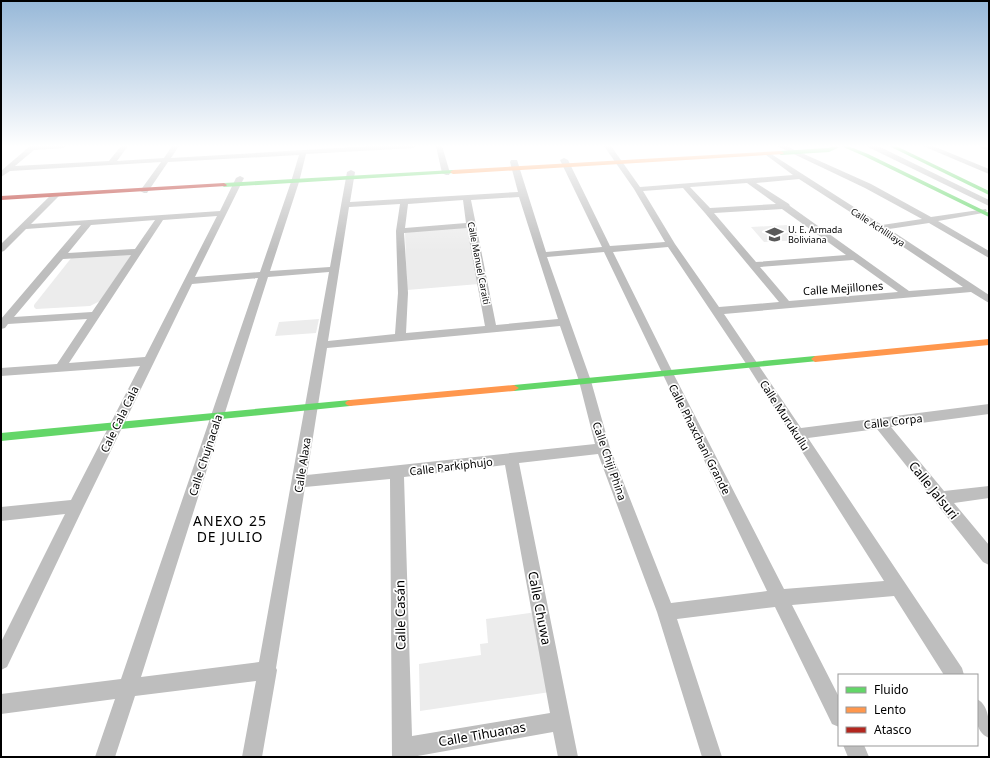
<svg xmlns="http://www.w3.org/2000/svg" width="990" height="758" font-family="'Noto Sans',sans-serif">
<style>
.green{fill:#ececec}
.water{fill:#bfbfbf}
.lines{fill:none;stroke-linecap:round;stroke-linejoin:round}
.street{fill:#bebebe;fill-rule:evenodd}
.fast{fill:#63d668;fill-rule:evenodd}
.slow{fill:#ff974d;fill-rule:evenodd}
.jam{fill:#b3261e;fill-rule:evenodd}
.labels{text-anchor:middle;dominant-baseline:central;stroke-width:3.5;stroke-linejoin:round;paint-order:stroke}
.far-street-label{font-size:9px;fill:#000;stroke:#fff}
.far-poi-label{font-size:9px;fill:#000;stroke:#fff;text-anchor:start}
.street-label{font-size:11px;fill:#000;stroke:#fff}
.near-street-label{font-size:13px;fill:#000;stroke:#fff}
.near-neighbourhood-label{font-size:14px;letter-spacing:1px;fill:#000;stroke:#fff}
</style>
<rect width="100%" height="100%" fill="#fff"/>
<g class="green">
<polygon points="787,225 802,240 764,242 751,227"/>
<polygon points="468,227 479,284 407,290 405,232"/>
<polygon points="132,249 134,251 100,301 90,306 36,309 34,307 34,305 72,257 84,252"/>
<polygon points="319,319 316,333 275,336 279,322"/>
<polygon points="537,612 550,692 420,711 419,664 481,655 480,644 488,643 486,619"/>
</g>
<polygon class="water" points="866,146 878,146 989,200 989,206"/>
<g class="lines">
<g class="street">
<path d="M30,146H66L63,148L34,150L15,166L109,161L121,146H128L117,161L164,158L172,146H179L171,158L372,146H416L413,148L306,154L299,182L270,271L330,267L347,172L351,170L355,172L350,202L518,192L510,162L511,160H517L546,252L602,247L560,160L564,158L568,160L610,246L665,242L634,189L604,146H611L640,187L793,175L766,155L765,154L768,152L882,225L922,219L865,188L777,146H786L871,184L931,217L986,209L987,211L983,213L938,221L989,251V258L929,223L889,229L989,295V303L971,292L724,314L801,428L989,404V414L891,427L944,491L989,486V498L954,503L989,545V565L983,562L877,429L808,438L962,668L964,675H944L894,596L792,605L839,697V727L832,724L775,607L677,619L722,757H702L657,612L598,454L519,463L578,757H558L553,732L412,757H392L390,479L305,487L276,668L277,670L262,757H242L256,681L135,696L115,757H95L115,699L1,714V694L121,679L258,278L192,284L82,510L7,667L1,670V642L65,514L1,521V507L71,500L140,366L1,376V368L57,364L87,319L8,324L5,328L1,329V319L81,225L26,229L4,251L1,252V244L52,194H55L59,196L31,224L220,211L236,178L240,176L244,178L195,277L260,272L291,182L299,155L168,162L147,193H144L140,191L161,162L10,171L1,177V171ZM799,179L878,230L963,287L909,291L790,206L789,204L756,183ZM747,183L776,204L710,208L690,187ZM683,188L705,213L779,302L719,307L675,244L643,191ZM519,197L558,319L496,325L471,200ZM463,200L466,223L405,228L408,204ZM400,204L396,231L398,293L395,334L328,341L349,207ZM782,209L846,255L756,262L714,213ZM217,216L145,357L69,363L163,220ZM155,220L135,249L68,253L91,225ZM467,228L485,326L406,333L408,293L404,233ZM668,247L749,368L884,581L784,589L673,373L613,252ZM604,252L767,591L671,603L610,448L591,381L547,257ZM131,255L92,312L14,317L63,259ZM853,260L898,292L789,301L760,267ZM329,272L259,662L141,677L268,277ZM560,326L579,381L595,444L307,475L327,348ZM505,465L550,713L412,736L404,477Z"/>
<polygon points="436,146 442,146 450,173 449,175 446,175 442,173"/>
<polygon points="923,146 933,146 989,169 989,174"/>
<polygon points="978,146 989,147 989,151 979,147"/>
<path d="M977,699C990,706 989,723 989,738C973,731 977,714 977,699Z"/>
<polygon points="843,745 864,745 869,757 848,757"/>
</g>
<g class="fast">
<polygon points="834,146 840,147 829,152 781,155 778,153 781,151 828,148"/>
<polygon points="841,146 848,146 868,154 989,213 989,217 864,156"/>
<polygon points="889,146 896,146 989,191 989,195"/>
<polygon points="453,170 455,171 455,173 224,187 221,185 224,183"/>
<polygon points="815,356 818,357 819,359 818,361 514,391 509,388 514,385"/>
<polygon points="350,400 353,401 355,403 353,405 350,406 1,441 1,433"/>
</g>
<g class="slow">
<polygon points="781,151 784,153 783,154 453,174 450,172 453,170"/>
<polygon points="989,339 989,345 815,362 811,359 815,356"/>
<polygon points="514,385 519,388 514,391 350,406 347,405 345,403 347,401 350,400"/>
</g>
<polygon class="jam" points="224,183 227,185 226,186 1,200 1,196"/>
</g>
<linearGradient id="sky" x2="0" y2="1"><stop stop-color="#97b8d8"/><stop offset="0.58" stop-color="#fff"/><stop offset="1" stop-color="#fff" stop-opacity="0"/></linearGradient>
<rect width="990" height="252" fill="url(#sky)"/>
<defs>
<symbol id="school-bare" viewBox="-9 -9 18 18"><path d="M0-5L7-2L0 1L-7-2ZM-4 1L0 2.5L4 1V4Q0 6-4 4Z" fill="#595959" stroke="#fff" stroke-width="2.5" paint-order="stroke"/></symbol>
</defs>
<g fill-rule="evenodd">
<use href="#school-bare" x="762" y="222" width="25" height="25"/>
</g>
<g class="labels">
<g class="far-street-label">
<text transform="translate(878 227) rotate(33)">Calle Achililaya</text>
<text transform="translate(479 263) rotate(79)">Calle Manuel Caraiti</text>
</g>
<g class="far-poi-label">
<text x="788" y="229">U. E. Armada<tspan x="788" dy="10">Boliviana</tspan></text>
</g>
<g class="street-label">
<text transform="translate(843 288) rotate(-4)">Calle Mejillones</text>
<text transform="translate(785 415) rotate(57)">Calle Murukullu</text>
<text transform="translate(119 419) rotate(-64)">Cale Cala Cala</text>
<text transform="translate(893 421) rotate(-7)">Calle Corpa</text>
<text transform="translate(700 439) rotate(63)">Calle Phaxchani Grande</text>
<text transform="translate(205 455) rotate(-72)">Calle Chujnacala</text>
<text transform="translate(610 461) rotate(71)">Calle Chiji Phina</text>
<text transform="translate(302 465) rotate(-81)">Calle Alaxa</text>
<text transform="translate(451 466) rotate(-7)">Calle Parkiphujo</text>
</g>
<g class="near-street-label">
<text transform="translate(934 490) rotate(51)">Calle Jalsuri</text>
<text transform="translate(540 608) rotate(79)">Calle Chuwa</text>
<text transform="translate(400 615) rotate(-91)">Calle Casán</text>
<text transform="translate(482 734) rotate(-10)">Calle Tihuanas</text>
</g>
<g class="near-neighbourhood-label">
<text x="230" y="520">ANEXO 25<tspan x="230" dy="16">DE JULIO</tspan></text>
</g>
</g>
<rect width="990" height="758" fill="none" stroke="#000000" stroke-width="4"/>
<rect x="838" y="674" width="140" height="72" fill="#ffffff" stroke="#999999"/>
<rect x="846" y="687" width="20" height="6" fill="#63d668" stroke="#999999"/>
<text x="874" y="694" font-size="12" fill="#000000">Fluido</text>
<rect x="846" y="707" width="20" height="6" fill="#ff974d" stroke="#999999"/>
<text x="874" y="714" font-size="12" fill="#000000">Lento</text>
<rect x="846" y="727" width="20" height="6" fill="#b3261e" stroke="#999999"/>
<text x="874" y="734" font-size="12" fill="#000000">Atasco</text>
</svg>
